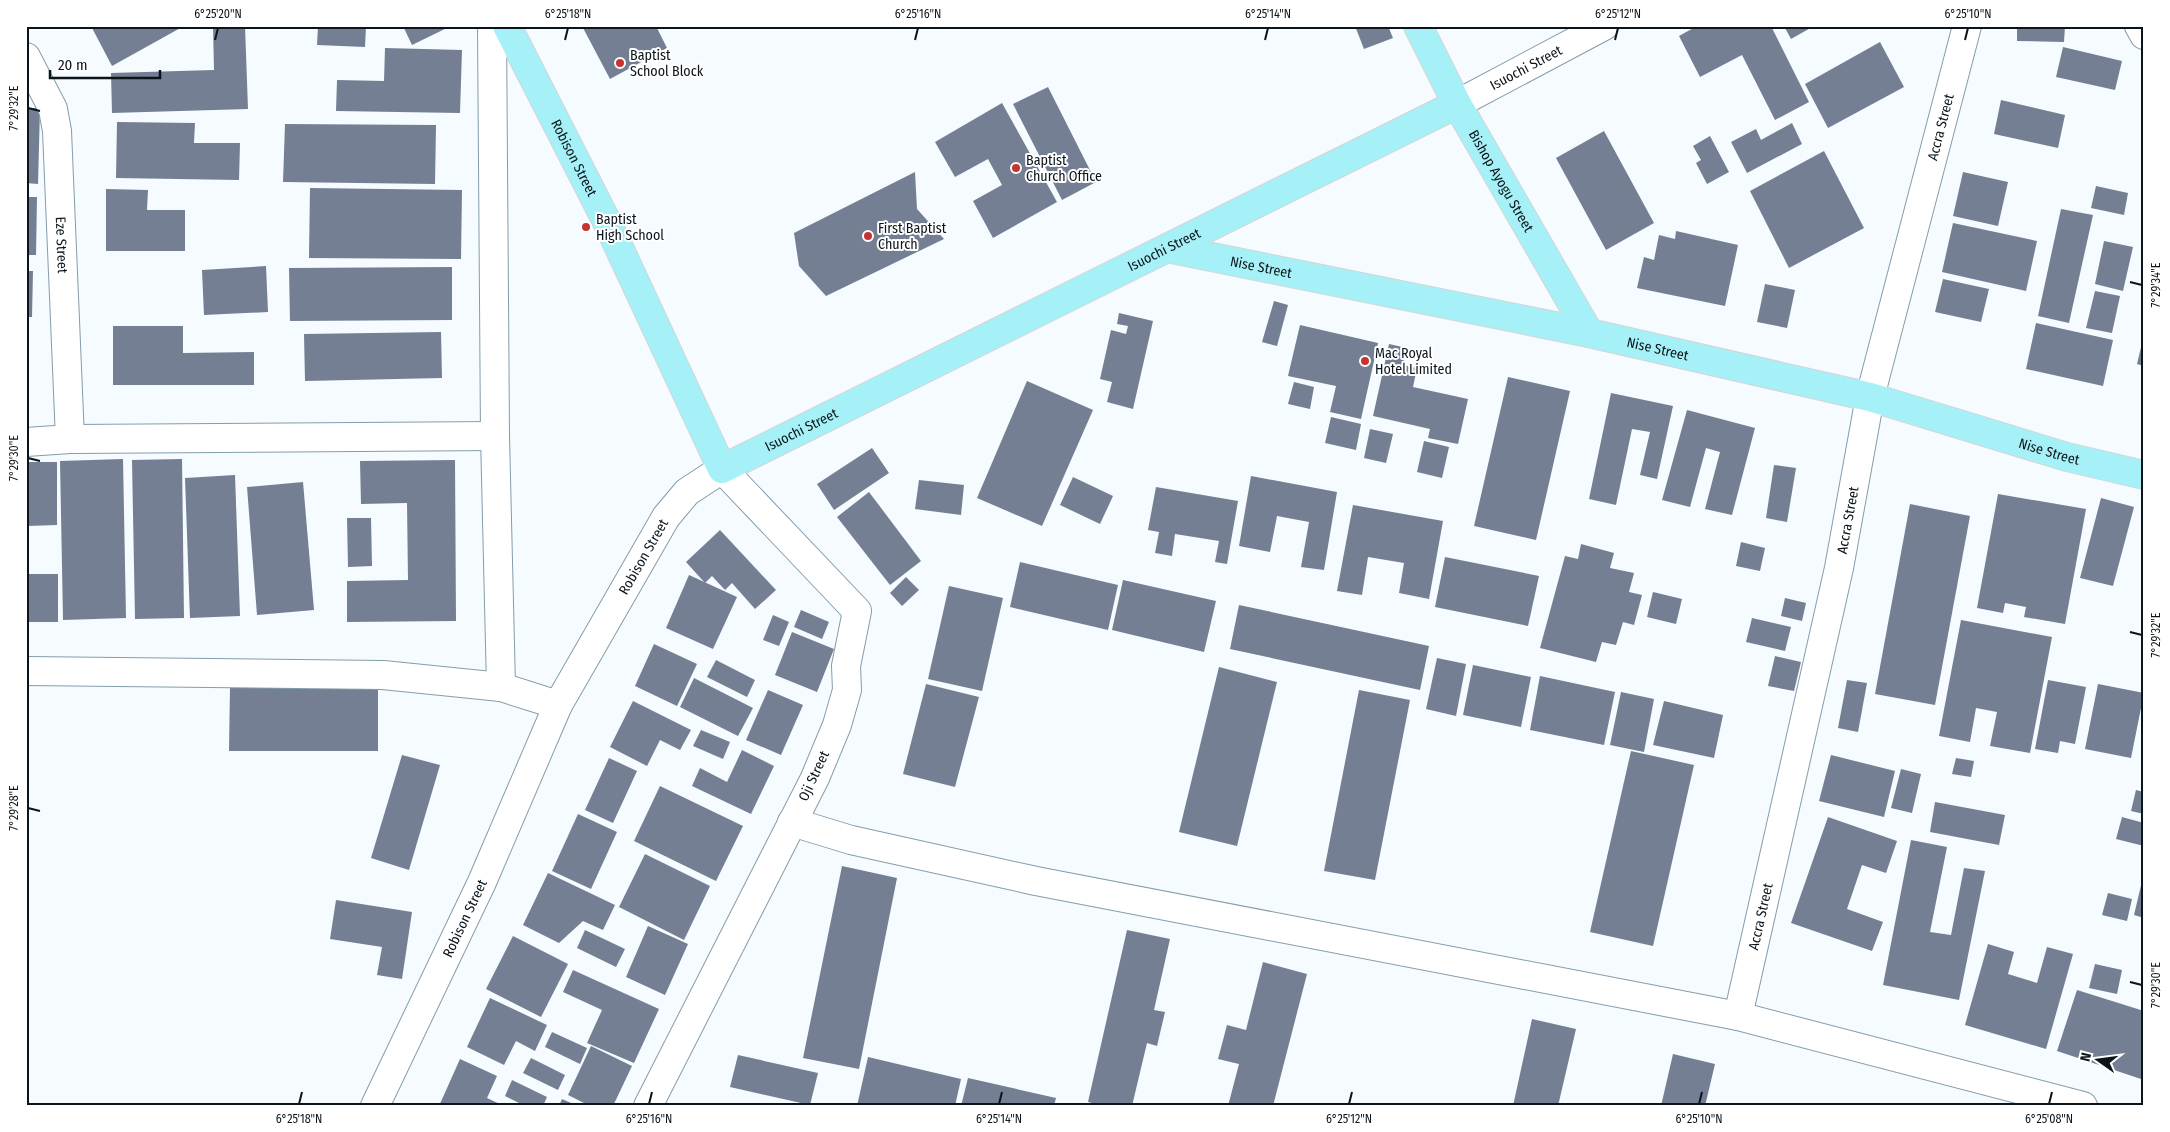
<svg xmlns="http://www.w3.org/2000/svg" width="2170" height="1132" font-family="'Fira Sans Condensed',sans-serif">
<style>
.building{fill:#747f94}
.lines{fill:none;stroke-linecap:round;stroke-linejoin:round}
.minor-casing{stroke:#849dab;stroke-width:30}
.major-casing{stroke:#d3d5d6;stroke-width:30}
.minor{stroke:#fff;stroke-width:28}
.major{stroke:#a6f1f7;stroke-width:28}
.ticks{fill:none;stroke:#0b141a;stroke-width:2}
.poi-dot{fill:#c43532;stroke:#fff;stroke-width:2}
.labels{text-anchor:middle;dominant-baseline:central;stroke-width:4;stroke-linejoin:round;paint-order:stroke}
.poi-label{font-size:14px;fill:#0b141a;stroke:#fff;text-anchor:start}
.street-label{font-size:14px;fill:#0b141a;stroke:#fff}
.neatline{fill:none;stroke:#0b141a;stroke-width:2}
.ticks-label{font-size:12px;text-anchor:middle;fill:#0b141a}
</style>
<rect width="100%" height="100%" fill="#f5fbfe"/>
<g class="building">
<polygon points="91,26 184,26 112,66"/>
<polygon points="213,26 245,26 248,109 112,113 111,73 214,70"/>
<polygon points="318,26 366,26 365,47 317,45"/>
<polygon points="403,26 451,26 412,45"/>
<polygon points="582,26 656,26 667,48 610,79"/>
<polygon points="1355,26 1388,26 1393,38 1364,49"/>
<polygon points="1697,26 1771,26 1809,102 1775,120 1742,55 1700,77 1679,36"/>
<polygon points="1784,26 1814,26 1791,39"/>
<polygon points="2017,26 2065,26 2064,42 2017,41"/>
<polygon points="1880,42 1904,87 1828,128 1805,84"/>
<polygon points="2063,47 2122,61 2115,90 2056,77"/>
<polygon points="385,48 462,50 460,113 336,111 337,80 384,81"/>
<polygon points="1048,87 1096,182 1062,200 1013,104"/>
<polygon points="2001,100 2065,115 2058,148 1994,134"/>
<polygon points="1002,103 1057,202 993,238 973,201 1002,185 988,159 955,177 935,142"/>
<polygon points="26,108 40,108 38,184 26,183"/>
<polygon points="117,122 195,123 194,143 240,143 239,180 116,178"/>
<polygon points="1792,123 1802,144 1747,173 1731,142 1756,129 1761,140"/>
<polygon points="285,124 436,125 435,184 283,182"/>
<polygon points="1604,131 1654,223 1606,250 1556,158"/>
<polygon points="1710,136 1729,172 1707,184 1696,163 1701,160 1693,146"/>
<polygon points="1824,151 1864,228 1789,268 1750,191"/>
<polygon points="915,172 917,209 944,239 826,296 799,266 794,233"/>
<polygon points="1963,172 2008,182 1998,226 1953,216"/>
<polygon points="2096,186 2128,193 2124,215 2091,208"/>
<polygon points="310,188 462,190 461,259 309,258"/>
<polygon points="106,189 148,190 147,210 185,210 185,251 106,251"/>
<polygon points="26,197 37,197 36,255 26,255"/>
<polygon points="2061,209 2093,215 2069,323 2038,316"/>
<polygon points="1953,223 2037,241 2026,291 1942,272"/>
<polygon points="1676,231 1738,245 1725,306 1637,288 1644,257 1654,260 1659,235 1675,239"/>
<polygon points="2104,241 2133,247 2123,291 2095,284"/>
<polygon points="266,266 268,312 204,315 202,270"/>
<polygon points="452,267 452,320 290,321 289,268"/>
<polygon points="26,271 33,271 32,317 26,317"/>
<polygon points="1943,279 1989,289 1981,322 1935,312"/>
<polygon points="1765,284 1795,290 1787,328 1757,322"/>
<polygon points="2095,291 2120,296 2112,333 2086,328"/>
<polygon points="1274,301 1288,305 1277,346 1262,342"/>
<polygon points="1119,313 1153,321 1133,409 1107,402 1112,382 1100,379 1111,330 1126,334 1128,326 1117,324"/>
<polygon points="2036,323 2113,340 2103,386 2026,369"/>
<polygon points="1300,325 1378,343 1361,419 1330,412 1336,386 1288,376"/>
<polygon points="113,326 183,326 183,353 254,352 254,385 113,385"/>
<polygon points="441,332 442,378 305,381 304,334"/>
<polygon points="2143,339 2144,339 2144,366 2137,364"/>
<polygon points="1389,344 1407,348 1403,365 1417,368 1413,387 1468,399 1458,444 1428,438 1430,429 1373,416"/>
<polygon points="1508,377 1570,391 1536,540 1474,526"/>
<polygon points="1027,381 1093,410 1042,526 977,498"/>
<polygon points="1294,382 1314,387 1310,409 1288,404"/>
<polygon points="1611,393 1673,406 1657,479 1640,475 1650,432 1632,429 1616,505 1589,499"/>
<polygon points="1687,410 1755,428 1732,515 1705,509 1720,452 1706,448 1690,507 1662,500"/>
<polygon points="1331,417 1361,424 1356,450 1325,443"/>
<polygon points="1370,429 1393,434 1386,463 1364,458"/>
<polygon points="1424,441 1449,447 1442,478 1417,472"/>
<polygon points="872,448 889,473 834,510 817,484"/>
<polygon points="123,459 126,618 63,620 60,461"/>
<polygon points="182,459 184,618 135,619 132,460"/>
<polygon points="455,460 456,621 347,622 347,581 408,580 407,503 361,504 360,461"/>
<polygon points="26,462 57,462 57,525 27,526"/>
<polygon points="1774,465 1796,468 1787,522 1766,518"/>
<polygon points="235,475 240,616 190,618 185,478"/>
<polygon points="1251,476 1337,492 1324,570 1301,567 1309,522 1277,516 1270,552 1239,546"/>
<polygon points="1073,477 1113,496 1100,524 1060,505"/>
<polygon points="919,480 964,485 961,515 915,509"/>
<polygon points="303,482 314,610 257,615 247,487"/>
<polygon points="1156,487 1238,501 1227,564 1215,562 1219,541 1175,534 1172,556 1155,553 1159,532 1148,530"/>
<polygon points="869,492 921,561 890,585 837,517"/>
<polygon points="1998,494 2086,509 2065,624 2024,617 2026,607 2005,603 2003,613 1977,608"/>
<polygon points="2101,498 2134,507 2113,586 2080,578"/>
<polygon points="1910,504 1970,516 1935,705 1875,694"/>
<polygon points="1353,505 1443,521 1429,599 1399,593 1404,563 1368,557 1362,595 1337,591"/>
<polygon points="347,518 371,518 372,566 348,567"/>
<polygon points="720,530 776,590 755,609 732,583 725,590 712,576 705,583 686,562"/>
<polygon points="1741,542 1765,548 1760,571 1736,566"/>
<polygon points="1581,544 1614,553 1610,568 1634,573 1629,592 1642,595 1634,625 1623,622 1616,645 1602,642 1596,662 1540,648 1565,556 1578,559"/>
<polygon points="26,554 29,554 29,574 58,574 58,622 26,622"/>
<polygon points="1445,557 1539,576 1528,626 1435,607"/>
<polygon points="1020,562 1118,585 1108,630 1010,607"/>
<polygon points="689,575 737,597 713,649 666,628"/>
<polygon points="906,577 919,590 902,606 890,593"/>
<polygon points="1123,580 1216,601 1204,652 1112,630"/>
<polygon points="949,586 1003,598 982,691 928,679"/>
<polygon points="1653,592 1682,599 1676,624 1647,617"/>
<polygon points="1785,598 1806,603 1802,621 1781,616"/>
<polygon points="1239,605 1429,646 1420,690 1230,649"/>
<polygon points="801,610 829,622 822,639 794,627"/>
<polygon points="773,615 789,622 779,646 763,640"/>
<polygon points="1752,618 1791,627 1785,651 1746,642"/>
<polygon points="1961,620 2052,637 2030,753 1990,746 1997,712 1976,708 1970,742 1939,736"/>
<polygon points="792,632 834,649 817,692 775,675"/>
<polygon points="654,644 697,664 677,706 635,686"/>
<polygon points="1775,656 1801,662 1794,691 1768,686"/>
<polygon points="1437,658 1466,664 1456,716 1426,709"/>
<polygon points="716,660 755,680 747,697 707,677"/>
<polygon points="1473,665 1531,677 1521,727 1463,715"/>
<polygon points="1219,667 1277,682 1237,846 1179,832"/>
<polygon points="1540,676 1615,692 1604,745 1530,730"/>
<polygon points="694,678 753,708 738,736 680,707"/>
<polygon points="1847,680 1867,683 1858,732 1838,728"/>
<polygon points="2048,680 2086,687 2075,744 2060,741 2058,753 2035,749"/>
<polygon points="926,684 979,697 955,787 903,774"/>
<polygon points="2098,684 2144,693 2131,758 2085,749"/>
<polygon points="230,688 378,688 378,751 229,751"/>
<polygon points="768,690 803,705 781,755 746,740"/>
<polygon points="1359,690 1410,700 1375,880 1324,871"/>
<polygon points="1621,692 1654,699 1644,752 1610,745"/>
<polygon points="633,701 691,730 680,750 660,740 647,766 610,747"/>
<polygon points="1664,701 1723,715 1714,758 1653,745"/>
<polygon points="701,730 730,742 723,759 693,746"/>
<polygon points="742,750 774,766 751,814 692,786 700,768 727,782"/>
<polygon points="1631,751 1694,765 1653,946 1590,932"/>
<polygon points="402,755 440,765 409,870 371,858"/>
<polygon points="1831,755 1895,771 1884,817 1819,801"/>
<polygon points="609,758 637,771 613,823 585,810"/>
<polygon points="1956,758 1974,761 1971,777 1952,774"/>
<polygon points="1901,769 1921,774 1912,813 1891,808"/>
<polygon points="660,786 743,826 716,881 634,841"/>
<polygon points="2136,790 2144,792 2144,814 2131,811"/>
<polygon points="1935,802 2005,815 1999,845 1930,832"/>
<polygon points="578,814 617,832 591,889 552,871"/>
<polygon points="1828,817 1897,841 1886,873 1862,865 1847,909 1883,922 1872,951 1791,923"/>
<polygon points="2122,817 2144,823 2144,846 2116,839"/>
<polygon points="1911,840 1947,847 1930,932 1951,935 1964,868 1985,871 1959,1000 1883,985"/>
<polygon points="645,854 710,886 684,940 619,907"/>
<polygon points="842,866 897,878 859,1069 803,1058"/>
<polygon points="548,873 615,905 603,930 583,921 559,943 523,925"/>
<polygon points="2143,877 2144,877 2144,918 2134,915"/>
<polygon points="2108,893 2132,899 2127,921 2102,915"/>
<polygon points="336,900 412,912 402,979 377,975 382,947 330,939"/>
<polygon points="648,926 688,944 665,995 626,977"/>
<polygon points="585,930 625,949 616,967 577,948"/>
<polygon points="1127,930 1170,939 1154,1010 1165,1012 1157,1046 1147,1043 1132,1106 1105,1106 1088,1102"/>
<polygon points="513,936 568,964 541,1017 486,989"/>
<polygon points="1988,944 2014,952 2008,974 2037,983 2047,947 2073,954 2046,1049 1965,1025"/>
<polygon points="1263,962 1307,974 1273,1106 1228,1106 1239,1064 1218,1059 1227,1025 1246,1030"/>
<polygon points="2095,964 2122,970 2117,994 2089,988"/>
<polygon points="573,970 659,1009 634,1063 587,1043 602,1010 563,992"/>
<polygon points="2077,990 2144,1011 2144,1080 2057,1051"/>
<polygon points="490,998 547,1025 535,1051 516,1041 504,1065 467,1047"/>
<polygon points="1532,1019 1576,1029 1558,1106 1513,1106"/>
<polygon points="552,1032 587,1048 580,1064 545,1047"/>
<polygon points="591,1046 632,1066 613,1106 590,1106 568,1095"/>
<polygon points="1673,1054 1715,1064 1705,1106 1661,1106"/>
<polygon points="738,1055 818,1073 810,1105 730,1087"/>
<polygon points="868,1057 961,1079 955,1106 857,1106"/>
<polygon points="531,1058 565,1075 558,1090 523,1073"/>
<polygon points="460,1059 497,1076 487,1098 504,1106 439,1106"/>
<polygon points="968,1078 1056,1098 1054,1106 961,1106"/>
<polygon points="512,1080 547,1097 543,1106 525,1106 505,1096"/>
<polygon points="562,1099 578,1106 559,1106"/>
</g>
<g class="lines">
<defs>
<g id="minor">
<polyline points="492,26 495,436 501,687"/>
<polyline points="2139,26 2144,35"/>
<path id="s1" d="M26,57L53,109L57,131L70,439"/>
<path id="s2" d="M1457,104L1604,26"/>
<polyline points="26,442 70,439 495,436"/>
<polyline points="26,671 383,675 501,687 558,705"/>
<polyline points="792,822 851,840 1036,881 1738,1016 2083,1106"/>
<path id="s3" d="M1738,1016L1839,568L1870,397L1967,26"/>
<path id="s4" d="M375,1106L482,882L558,705L666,517L687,492L722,469L857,611L846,666L847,690L837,725L815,778L648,1106"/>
</g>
<g id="major">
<path id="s5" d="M507,26L608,224L722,469L1457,104"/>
<path id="s6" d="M1418,26L1457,104L1589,333"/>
<path id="s7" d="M1167,248L1589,333L1870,397L2067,457L2144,475"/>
</g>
</defs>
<use href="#minor" class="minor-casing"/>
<use href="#major" class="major-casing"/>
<use href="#minor" class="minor"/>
<use href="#major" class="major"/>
</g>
<path class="ticks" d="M215,40L218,28M565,40L568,28M915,40L918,28M1265,40L1268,28M1615,40L1618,28M1965,40L1968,28M28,108L40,111M2130,282L2142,285M28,458L40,461M2130,632L2142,635M28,808L40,811M2130,982L2142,985M299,1104L302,1092M649,1104L652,1092M999,1104L1002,1092M1349,1104L1352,1092M1699,1104L1702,1092M2049,1104L2052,1092"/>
<g class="poi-dot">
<circle cx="620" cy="63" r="5"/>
<circle cx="1016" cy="168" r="5"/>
<circle cx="586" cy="227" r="5"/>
<circle cx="868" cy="236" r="5"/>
<circle cx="1365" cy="361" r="5"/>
</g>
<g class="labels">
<g class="poi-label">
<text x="630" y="55">Baptist<tspan x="630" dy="16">School Block</tspan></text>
<text x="1026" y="160">Baptist<tspan x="1026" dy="16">Church Office</tspan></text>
<text x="596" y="219">Baptist<tspan x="596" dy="16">High School</tspan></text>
<text x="878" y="228">First Baptist<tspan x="878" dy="16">Church</tspan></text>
<text x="1375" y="353">Mac Royal<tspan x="1375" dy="16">Hotel Limited</tspan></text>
</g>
<g class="street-label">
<text stroke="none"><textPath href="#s2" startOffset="78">Isuochi Street</textPath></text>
<text stroke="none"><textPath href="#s3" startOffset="912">Accra Street</textPath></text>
<text stroke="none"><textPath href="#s5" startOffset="148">Robison Street</textPath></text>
<text stroke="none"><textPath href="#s6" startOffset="176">Bishop Ayogu Street</textPath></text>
<text stroke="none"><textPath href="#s1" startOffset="195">Eze Street</textPath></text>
<text stroke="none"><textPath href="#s5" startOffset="986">Isuochi Street</textPath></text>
<text stroke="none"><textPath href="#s7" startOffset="96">Nise Street</textPath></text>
<text stroke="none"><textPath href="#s7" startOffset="501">Nise Street</textPath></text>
<text stroke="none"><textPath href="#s5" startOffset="581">Isuochi Street</textPath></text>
<text stroke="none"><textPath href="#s7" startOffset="906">Nise Street</textPath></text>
<text stroke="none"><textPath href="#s3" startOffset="508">Accra Street</textPath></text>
<text stroke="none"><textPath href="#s4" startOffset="612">Robison Street</textPath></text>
<text transform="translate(814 776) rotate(-65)">Oji Street</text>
<text stroke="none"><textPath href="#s3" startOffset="102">Accra Street</textPath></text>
<text stroke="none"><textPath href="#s4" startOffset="208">Robison Street</textPath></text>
</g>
</g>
<rect width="2170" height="1132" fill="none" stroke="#ffffff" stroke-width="55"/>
<g transform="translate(2098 1060) rotate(284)" stroke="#ffffff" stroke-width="4" paint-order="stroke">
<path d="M0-4L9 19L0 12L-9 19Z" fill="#0b141a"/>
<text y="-8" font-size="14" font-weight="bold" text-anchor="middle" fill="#0b141a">N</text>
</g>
<path d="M50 70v8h110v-8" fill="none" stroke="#0b141a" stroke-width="2.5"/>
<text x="58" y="70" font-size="15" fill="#0b141a" stroke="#ffffff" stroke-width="4" paint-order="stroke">20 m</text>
<rect x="28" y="28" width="2114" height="1076" class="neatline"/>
<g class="ticks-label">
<text x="218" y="18">6°25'20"N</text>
<text x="568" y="18">6°25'18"N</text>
<text x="918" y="18">6°25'16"N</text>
<text x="1268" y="18">6°25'14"N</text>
<text x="1618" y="18">6°25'12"N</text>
<text x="1968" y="18">6°25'10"N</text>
<text transform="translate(14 108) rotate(-90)" y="4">7°29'32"E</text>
<text transform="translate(2156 285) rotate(-90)" y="4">7°29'34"E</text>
<text transform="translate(14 458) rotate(-90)" y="4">7°29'30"E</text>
<text transform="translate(2156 635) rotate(-90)" y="4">7°29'32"E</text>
<text transform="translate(14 808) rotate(-90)" y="4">7°29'28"E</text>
<text transform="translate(2156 985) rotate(-90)" y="4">7°29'30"E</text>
<text x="299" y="1123">6°25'18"N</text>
<text x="649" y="1123">6°25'16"N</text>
<text x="999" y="1123">6°25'14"N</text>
<text x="1349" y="1123">6°25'12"N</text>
<text x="1699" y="1123">6°25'10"N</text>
<text x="2049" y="1123">6°25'08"N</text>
</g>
</svg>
